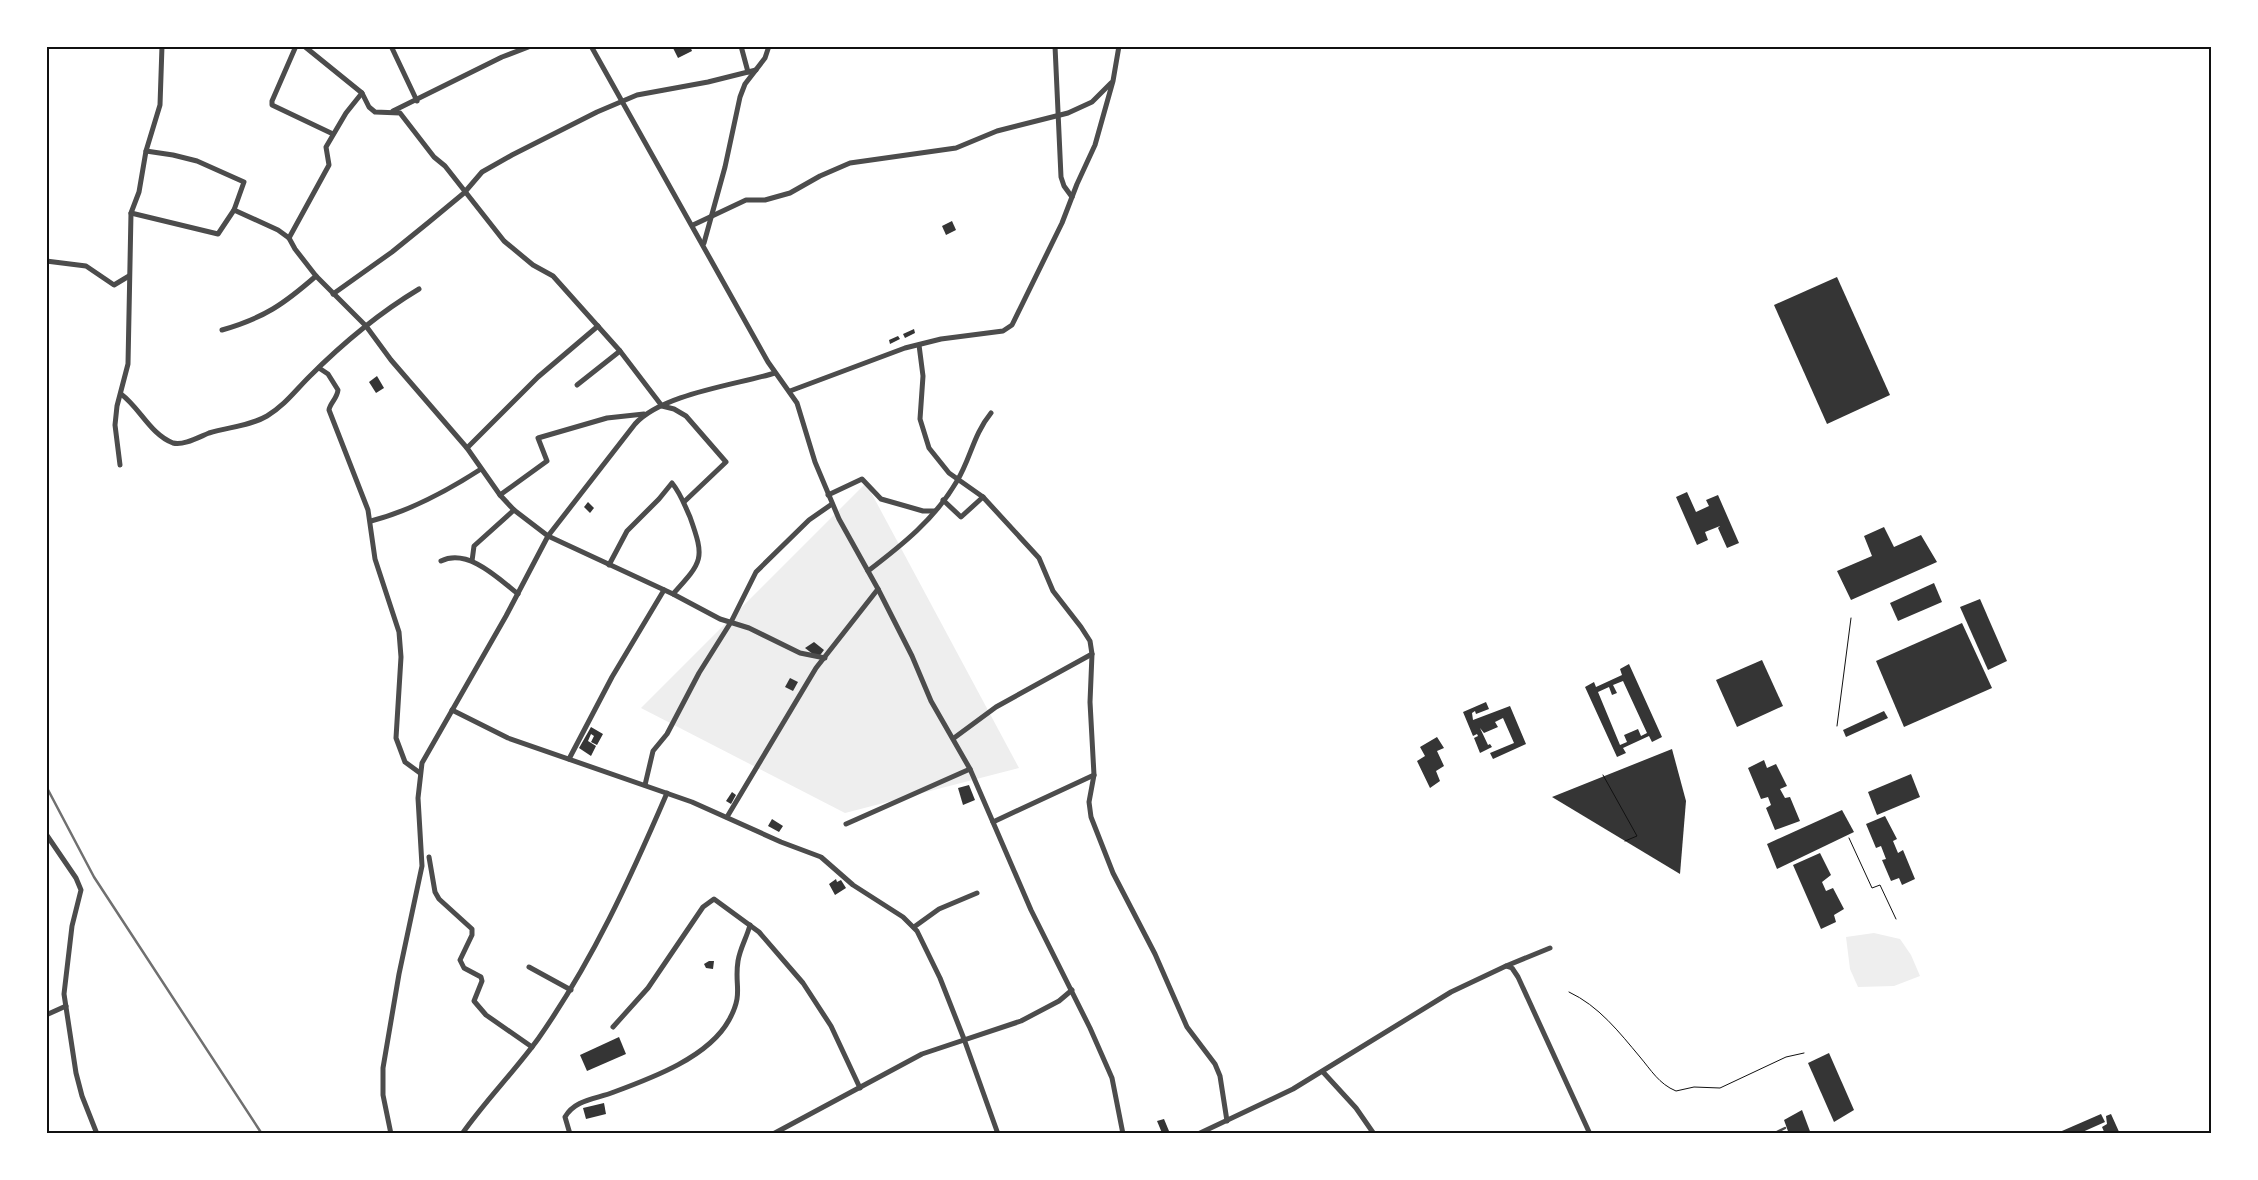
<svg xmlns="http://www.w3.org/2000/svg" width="2258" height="1180" font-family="'DejaVu Sans',sans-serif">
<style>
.green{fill:#eee}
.building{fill:#353535;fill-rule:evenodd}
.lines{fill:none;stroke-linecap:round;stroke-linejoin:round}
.path{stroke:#111;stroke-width:1}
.service{stroke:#4c4c4c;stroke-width:2.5}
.minor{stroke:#4c4c4c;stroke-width:5}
.rail{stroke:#707070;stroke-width:2.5}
.neatline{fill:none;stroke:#111;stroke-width:2}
</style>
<rect width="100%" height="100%" fill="#fff"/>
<g class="green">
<polygon points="866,483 1019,768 845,813 641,708"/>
<polygon points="1874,933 1900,939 1911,955 1920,976 1894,986 1858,987 1850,969 1846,937"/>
</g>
<g class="building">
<polygon points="672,46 690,46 692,51 678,58"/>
<polygon points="952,221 956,230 946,235 942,226"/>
<polygon points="1837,277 1890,395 1827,424 1774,305"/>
<polygon points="914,329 915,333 905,338 903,334"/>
<polygon points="898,336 900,339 890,344 889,340"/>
<polygon points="377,376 384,388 376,393 369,382"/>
<polygon points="1687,492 1696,512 1709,506 1706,500 1718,495 1739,543 1727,548 1718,528 1720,526 1705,532 1708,540 1697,545 1676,497"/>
<polygon points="588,502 594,508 590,513 584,507"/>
<polygon points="1884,527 1894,547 1921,535 1937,562 1851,600 1837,571 1872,556 1864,536"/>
<polygon points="1934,583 1942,602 1898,621 1890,603"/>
<polygon points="1980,599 2007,661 1988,670 1960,607"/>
<polygon points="1962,623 1992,688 1904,727 1876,661"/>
<polygon points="814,642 824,650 818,658 805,648"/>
<polygon points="1762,660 1783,706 1737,727 1716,680"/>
<path d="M1629,664L1662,737L1652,742L1649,736L1623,748L1626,753L1617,757L1585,687L1594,682L1596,687L1622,675L1620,669ZM1623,681L1647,733L1641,736L1638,729L1624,735L1627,742L1620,745L1598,692L1609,687L1612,695L1617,693L1613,685Z"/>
<polygon points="790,678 798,682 793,691 785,687"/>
<polygon points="1486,702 1489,709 1476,714 1475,711 1472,713 1473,720 1510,706 1526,744 1493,759 1490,753 1514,743 1503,718 1495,722 1498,727 1484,733 1480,728 1488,745 1490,744 1492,747 1480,753 1474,738 1478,736 1477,734 1473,736 1463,712"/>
<polygon points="1884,711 1888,718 1846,737 1843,730"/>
<polygon points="591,727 603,734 597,745 591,742 594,736 591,734 588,741 596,746 591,756 579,748"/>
<polygon points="1437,737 1444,748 1437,751 1444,766 1436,771 1440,781 1430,788 1417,761 1425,756 1420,747"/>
<polygon points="1672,749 1686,801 1680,874 1552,797"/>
<polygon points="1764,760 1767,768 1776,764 1787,786 1780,789 1785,798 1790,797 1800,821 1775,830 1766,808 1771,805 1768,797 1761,799 1748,768"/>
<polygon points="1911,774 1920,797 1877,815 1868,792"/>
<polygon points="969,785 975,800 963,805 958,788"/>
<polygon points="732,792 736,795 731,804 726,801"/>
<polygon points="1842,810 1854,832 1777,869 1767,844"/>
<polygon points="1885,816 1897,839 1893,841 1898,853 1903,850 1915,879 1902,885 1899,878 1891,881 1882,860 1886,859 1881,846 1876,848 1866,824"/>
<polygon points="772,819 783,826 779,832 768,826"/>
<polygon points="1820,853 1831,875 1822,882 1826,891 1833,888 1844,909 1834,915 1836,922 1821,929 1793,865"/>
<polygon points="836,879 837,882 841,880 846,888 835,895 829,884"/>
<polygon points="709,961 714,961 713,969 706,968 704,964"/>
<polygon points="619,1037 626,1054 587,1071 580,1055"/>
<polygon points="1829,1053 1854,1110 1834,1122 1808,1063"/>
<polygon points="604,1103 606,1114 586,1119 583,1108"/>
<polygon points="1802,1110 1811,1134 1789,1134 1784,1120"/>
<polygon points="2101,1114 2105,1122 2078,1134 2055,1134"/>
<polygon points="2111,1114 2120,1134 2105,1134 2102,1127 2107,1124 2106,1116"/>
<polygon points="1164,1119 1169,1131 1162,1133 1157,1121"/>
</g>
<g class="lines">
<g class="path">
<polyline points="1837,726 1851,618"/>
<polyline points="1603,775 1637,836 1625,841"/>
<polyline points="1849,838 1872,888 1880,885 1896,919"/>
<path d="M1569,992C1599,1006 1619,1032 1640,1057C1651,1070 1659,1084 1676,1091L1694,1087L1720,1088L1786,1057L1804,1053"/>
</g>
<polyline class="service" points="1773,1134 1785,1128"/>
<g class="minor">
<polyline points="296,46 272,101 272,105 333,134"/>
<polyline points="304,46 362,93 369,107 375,112 400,113 434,157 445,166 504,241 533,265 553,276 620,351 662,406 674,409 686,416 726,462 685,501"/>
<polyline points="391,46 417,101"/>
<polyline points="591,46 768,362 797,403 815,462 839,519 878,589 912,656 931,701 970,769 1031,910 1090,1028 1112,1078 1123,1134"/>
<polyline points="741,46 748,72"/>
<polyline points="1055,46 1061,177 1064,186 1072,197"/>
<polyline points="393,111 502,57 531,46"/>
<polyline points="146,151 173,155 197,161 244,182 234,210 278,230 289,238 295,249 316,276 366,326 391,360 467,448 500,495 514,510 548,536 673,594 720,619 749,628 800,653 825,658"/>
<polyline points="131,213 218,234 234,210"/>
<polyline points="693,225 746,200 765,200 790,193 820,176 850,163 956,148 997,131 1068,113 1092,102 1111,83"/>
<polyline points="289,238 329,165 326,147 346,113 362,93"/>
<polyline points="704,243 725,167 740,97 745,84 765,58 769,46"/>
<polyline points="46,261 86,266 114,285 129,276"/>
<polyline points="333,294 392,252 429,222 464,193 482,172 512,155 597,112 637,95 708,82 756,70"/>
<path d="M222,330C264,318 284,304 316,276"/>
<polyline points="919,345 923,376 920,419 929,448 949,473 983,497 1039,558 1053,591 1081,627 1090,641 1092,654 1090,702 1094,775 1089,802 1091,817 1113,873 1155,954 1187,1027 1215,1064 1220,1076 1227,1121"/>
<path d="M319,368L328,374L338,390C337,399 330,403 329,410L368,510L375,559L399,632L401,657L396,738L405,762L420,773"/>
<polyline points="577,385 620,351"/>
<polyline points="790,391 905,348 941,339 1003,331 1012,325 1062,223 1077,184 1095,145 1113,81 1119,46"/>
<path d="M121,394C140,408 150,434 173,443C183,446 199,437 209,433C228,427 250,426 267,416C285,405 295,391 309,377C342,344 379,313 419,289"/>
<polyline points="467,448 538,377 598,326"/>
<polyline points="120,465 115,425 117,406 128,364 131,213 139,192 146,151 160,105 162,46"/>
<polyline points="500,495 547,461 538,438 607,418 644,414"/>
<polyline points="828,495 862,479 881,499 923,511 935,511"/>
<polyline points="943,500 961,517 983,497"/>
<path d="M371,521C410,511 447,491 481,469"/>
<path d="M441,561C468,548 498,578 518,594"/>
<polyline points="472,561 474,546 514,510"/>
<path d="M609,565L627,531L659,499L672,483C681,494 684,504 690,517C705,559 703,561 673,594"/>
<path d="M868,571C902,545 935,519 957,481C971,458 973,435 991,413"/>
<polyline points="452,710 508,738 692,802 781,842 821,857 853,885 903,917 917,931 940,978 964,1039 998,1134"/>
<polyline points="954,738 996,707 1092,654"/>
<polyline points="569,759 612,677 664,590"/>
<polyline points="645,785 653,751 667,734 699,673 731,622 756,572 809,520 832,504"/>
<polyline points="727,817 816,668 878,589"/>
<polyline points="993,822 1094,775"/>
<polyline points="846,824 970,769"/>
<polyline points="46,834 76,878 81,890 72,926 64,994 76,1073 82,1096 97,1134"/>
<polyline points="429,857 435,892 439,899 472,929 472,935 460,960 464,968 481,977 482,981 474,1001 486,1015 532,1047"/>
<polyline points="914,927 939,909 977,893"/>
<polyline points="1506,966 1550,948"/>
<polyline points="529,967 571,990"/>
<polyline points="46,1015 66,1006"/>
<polyline points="613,1027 648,988 703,907 714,899 759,932 803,983 831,1026 860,1088"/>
<polyline points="1323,1072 1356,1108 1374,1134"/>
<path d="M391,1134L383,1095V1068L399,974L422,866L418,798L422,763L506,616L548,536L635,424C662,394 735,385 775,373"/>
<path d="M462,1134C485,1101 514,1072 538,1039C592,962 630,879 667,793"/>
<path d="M570,1134L565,1117C575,1099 597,1099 614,1092C652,1078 709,1057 729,1020C744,993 734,986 738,961C740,948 747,937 750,925"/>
<polyline points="773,1134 922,1054 1021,1021 1059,1001 1072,990"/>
<polyline points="1198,1134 1293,1089 1451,992 1506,966 1512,968 1518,977 1590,1134"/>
</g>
<polyline class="rail" points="46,786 94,877 262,1134"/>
</g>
<rect width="2258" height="1180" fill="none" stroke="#ffffff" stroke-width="95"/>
<rect x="48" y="48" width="2162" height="1084" class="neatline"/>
</svg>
